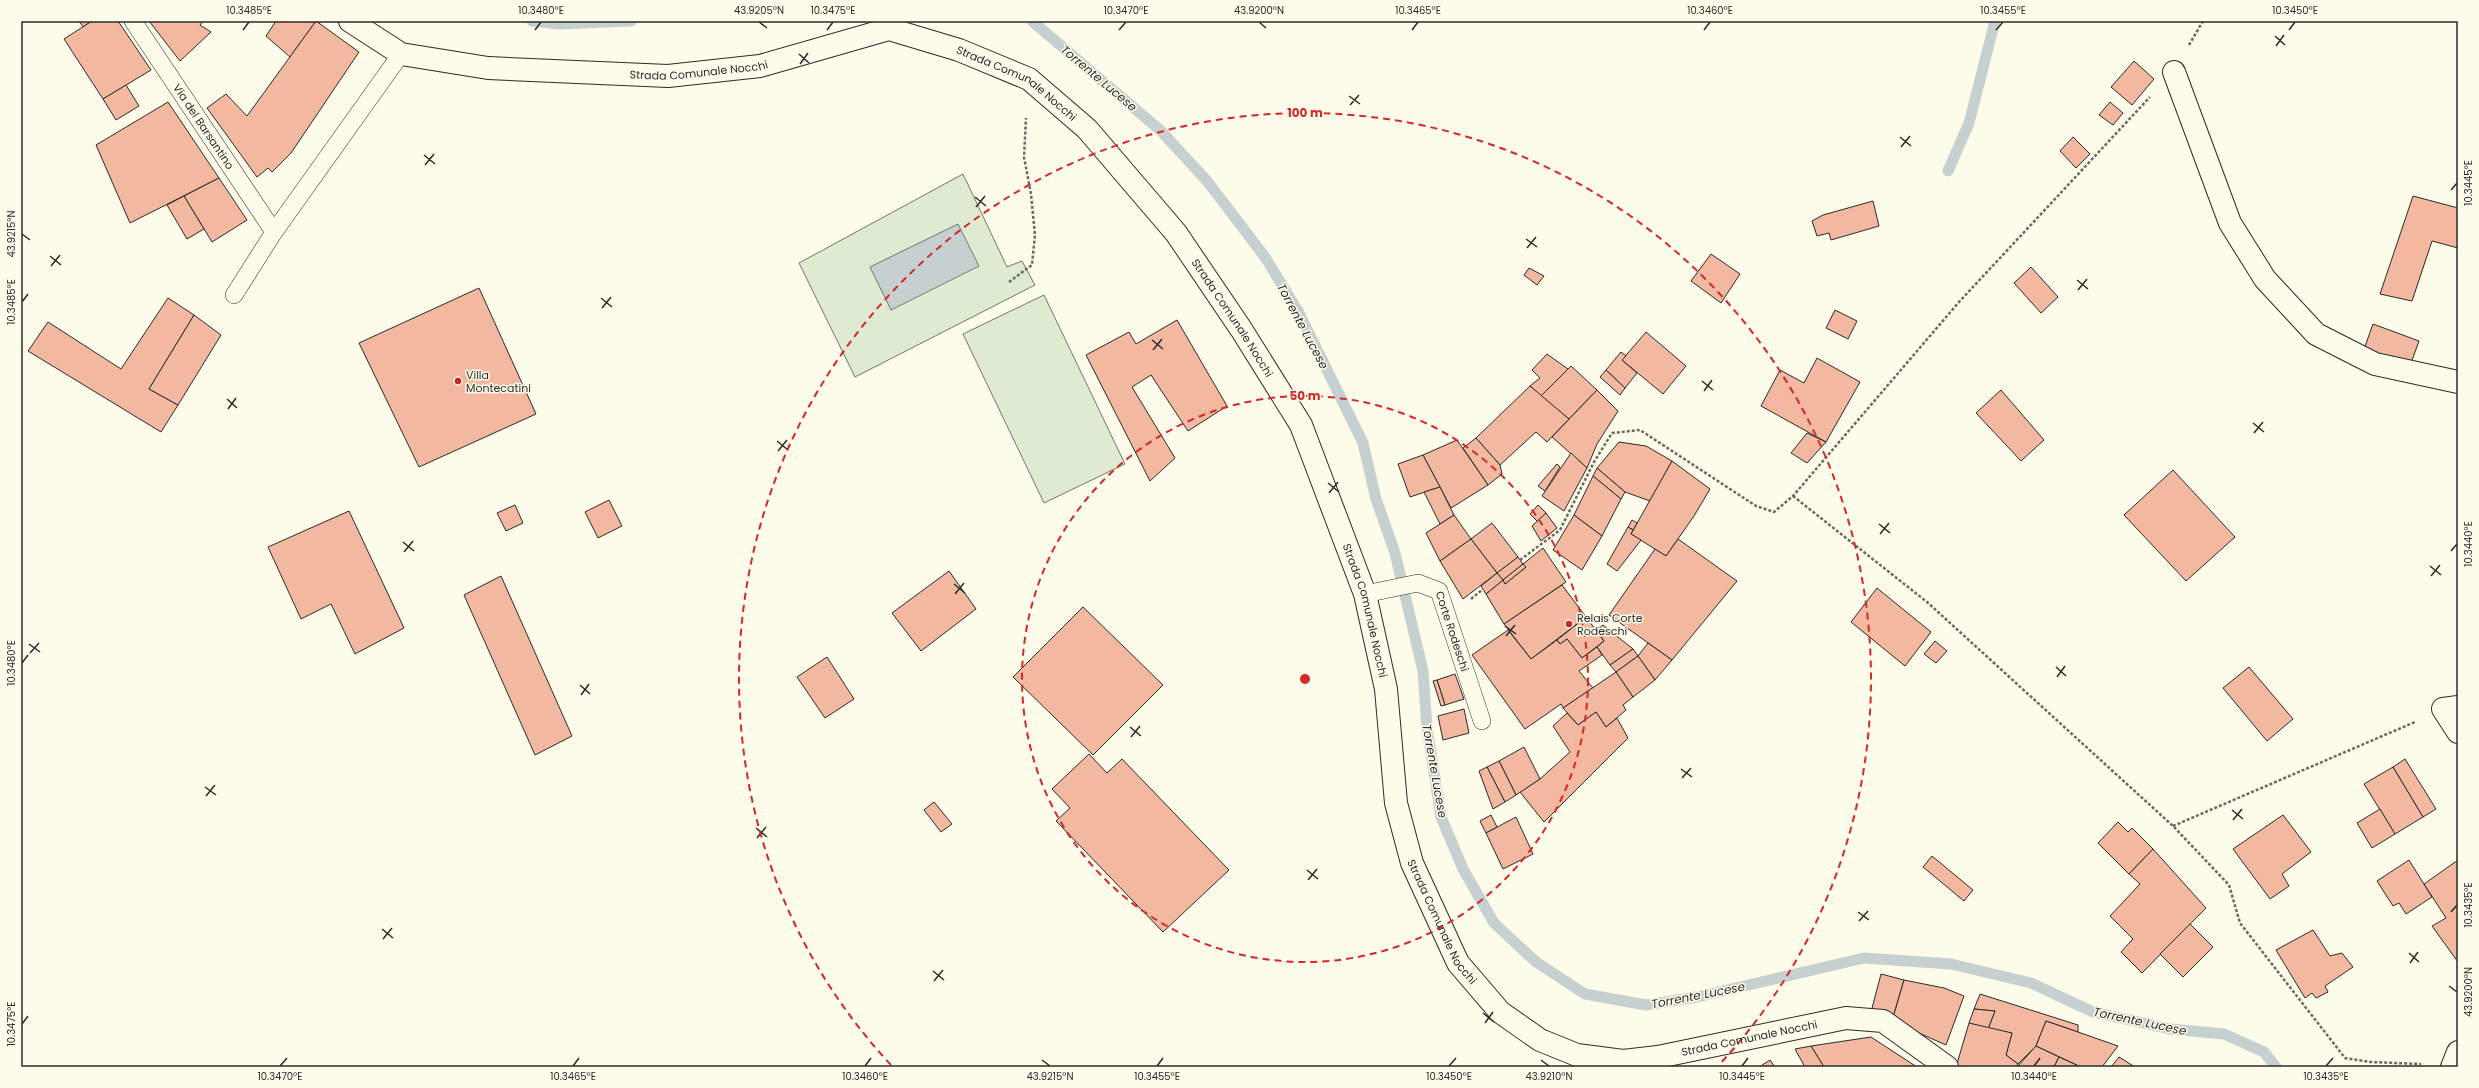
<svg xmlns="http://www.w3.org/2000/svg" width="2479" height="1088" font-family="Poppins,sans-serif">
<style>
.green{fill:#deebd1;stroke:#74746e}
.water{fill:#c7d0d0;stroke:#74746e}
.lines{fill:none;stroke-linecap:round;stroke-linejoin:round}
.stream{stroke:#c7d0d0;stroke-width:11}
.building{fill:#f2b8a0;stroke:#2b2b2b}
.lane-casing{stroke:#2b2b2b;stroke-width:18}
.street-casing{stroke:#2b2b2b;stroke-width:24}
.path{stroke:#6a6964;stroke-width:2.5;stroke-dasharray:3 2;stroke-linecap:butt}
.lane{stroke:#fdfbea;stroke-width:17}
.street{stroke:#fdfbea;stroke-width:22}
.ticks{fill:none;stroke:#2b2b2b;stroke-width:1.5}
.ring{fill:none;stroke:#d62828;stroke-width:2;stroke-dasharray:7 5}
.poi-dot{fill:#c62828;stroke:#fdfbea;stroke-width:1.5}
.labels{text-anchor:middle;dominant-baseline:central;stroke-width:3;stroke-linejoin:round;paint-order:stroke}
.street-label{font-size:11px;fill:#2b2b2b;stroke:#fdfbea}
.poi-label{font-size:11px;fill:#2b2b2b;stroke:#fdfbea;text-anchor:start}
.water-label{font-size:12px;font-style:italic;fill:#2b2b2b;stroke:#fdfbea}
.centre{fill:#d62828;stroke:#fdfbea;stroke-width:2}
.ring-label{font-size:12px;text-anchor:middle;font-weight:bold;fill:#d62828;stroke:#fdfbea;stroke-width:3;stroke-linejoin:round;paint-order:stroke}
.neatline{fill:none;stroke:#2b2b2b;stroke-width:1.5}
.ticks-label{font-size:10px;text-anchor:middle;fill:#2b2b2b}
</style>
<rect width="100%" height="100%" fill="#fdfbea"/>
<g class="green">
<polygon points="963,174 1007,267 1022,261 1035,285 855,377 799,263"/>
<polygon points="1044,295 1125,464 1044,503 963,334"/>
</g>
<polygon class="water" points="958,224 979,266 891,310 870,267"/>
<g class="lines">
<g class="stream">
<polyline points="532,21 559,24 631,21"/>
<polyline points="1032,21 1161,131 1207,181 1265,257 1298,311 1363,443 1376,499 1395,553 1423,671 1427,728 1441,817 1463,869 1494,923 1536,962 1585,994 1646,1005 1697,997 1864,958 1951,964 2031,983 2093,1012 2170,1029 2224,1034 2264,1052 2276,1067"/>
<polyline points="1948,171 1969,123 1995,21"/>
</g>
</g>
<g class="building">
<polygon points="79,21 92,21 83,27"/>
<polygon points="92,21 118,21 151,70 103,99 64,39"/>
<polygon points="149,21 203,21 200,25 211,32 180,61"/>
<polygon points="276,21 316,21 290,57 266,36"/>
<polygon points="316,21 359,52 291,153 272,172 268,168 257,177 207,108 226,94 247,116"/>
<polygon points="2134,61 2154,79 2132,105 2111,87"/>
<polygon points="126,85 139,106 116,120 103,99"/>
<polygon points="168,102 219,178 130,223 96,145"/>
<polygon points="2110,102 2123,113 2113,125 2099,115"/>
<polygon points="2073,137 2090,154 2076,168 2060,151"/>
<polygon points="219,178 247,220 212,242 184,196"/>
<polygon points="184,196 204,229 187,239 167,205"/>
<polygon points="2413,196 2458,208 2458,248 2432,241 2412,301 2380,294"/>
<polygon points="1873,201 1879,226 1831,240 1829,233 1817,236 1812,221 1823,215"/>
<polygon points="1711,254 1740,274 1721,303 1691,281"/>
<polygon points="2031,267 2058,297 2041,313 2014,283"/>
<polygon points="1529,268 1544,276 1537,285 1524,275"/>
<polygon points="479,288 536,414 419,467 359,343"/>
<polygon points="168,298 194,315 149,389 178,405 161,432 28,351 48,322 121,369"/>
<polygon points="1835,310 1857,321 1848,339 1826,328"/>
<polygon points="194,315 221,335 178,405 149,389"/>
<polygon points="1177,320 1227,406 1188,431 1151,375 1132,387 1175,458 1150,481 1086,355 1129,332 1136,344"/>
<polygon points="2373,324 2419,341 2410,366 2364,349"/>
<polygon points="1646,332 1686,366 1663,394 1622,360"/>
<polygon points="1621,352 1626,356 1622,360 1637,373 1625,388 1606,370"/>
<polygon points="1547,354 1568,369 1541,396 1530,386 1540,378 1532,370"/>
<polygon points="1817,358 1860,382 1826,442 1761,406 1780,370 1804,383"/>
<polygon points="1571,366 1597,390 1569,419 1541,396"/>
<polygon points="1606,370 1625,388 1620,395 1600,377"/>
<polygon points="1530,386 1569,419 1547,442 1536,432 1500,465 1476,438"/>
<polygon points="1597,390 1618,411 1597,444 1587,468 1552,437"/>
<polygon points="2001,390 2044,440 2021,461 1976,413"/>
<polygon points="1807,433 1826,442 1807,463 1791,453"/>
<polygon points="1476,438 1500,465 1502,474 1488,485 1463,448"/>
<polygon points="1457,440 1488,485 1451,508 1423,455"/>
<polygon points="1619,442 1646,446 1672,461 1650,501 1625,492 1597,468"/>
<polygon points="1571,453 1587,468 1564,511 1542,496"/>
<polygon points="1423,455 1440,487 1410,497 1398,464"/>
<polygon points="1672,461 1710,489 1694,516 1666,556 1631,534"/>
<polygon points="1557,464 1560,467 1545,491 1538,486"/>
<polygon points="1597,468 1625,492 1621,499 1593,476"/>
<polygon points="2173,470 2235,537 2186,581 2124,515"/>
<polygon points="1593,476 1621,499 1602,536 1574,515"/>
<polygon points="1440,487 1454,515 1440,524 1424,492"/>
<polygon points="609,500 622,526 598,538 585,512"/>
<polygon points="515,505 523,523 506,531 497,513"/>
<polygon points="1538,505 1546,513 1538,522 1530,514"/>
<polygon points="349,511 404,628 355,654 331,604 301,619 268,547"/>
<polygon points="1546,513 1557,528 1541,541 1532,526"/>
<polygon points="1454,515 1471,539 1440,561 1426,533"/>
<polygon points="1574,515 1602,536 1582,570 1553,550"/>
<polygon points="1632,520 1637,523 1633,530 1628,527"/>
<polygon points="1492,523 1518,557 1497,573 1471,539"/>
<polygon points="1628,527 1633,530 1631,534 1641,540 1617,571 1607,564"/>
<polygon points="1471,539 1497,573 1463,599 1440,561"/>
<polygon points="1678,539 1737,581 1672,660 1609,615 1655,549 1666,556"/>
<polygon points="1543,548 1566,582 1504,624 1486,594 1503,580 1505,584 1526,567 1523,564"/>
<polygon points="1518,557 1523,564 1503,580 1497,573"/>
<polygon points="1523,564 1526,567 1505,584 1503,580"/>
<polygon points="949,571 976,609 921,651 892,613"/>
<polygon points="1497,573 1503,580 1486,594 1481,586"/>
<polygon points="501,576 572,736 535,755 464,595"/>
<polygon points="1562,585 1586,617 1531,659 1504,624"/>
<polygon points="1877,588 1931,632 1905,666 1851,622"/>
<polygon points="1083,607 1163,685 1093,755 1013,677"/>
<polygon points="1586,617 1604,641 1582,658 1567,639 1560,644 1557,640"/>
<polygon points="1603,625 1633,649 1610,665 1597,647 1604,641 1597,630"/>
<polygon points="1508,630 1531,659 1557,640 1560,644 1567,639 1582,658 1597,647 1602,655 1579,671 1593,688 1563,708 1561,704 1525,729 1472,655"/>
<polygon points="1935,641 1947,651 1936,663 1924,654"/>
<polygon points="1648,643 1672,660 1655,680 1638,656"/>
<polygon points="1633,649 1638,656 1616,672 1610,665"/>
<polygon points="1638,656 1655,680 1633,697 1616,672"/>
<polygon points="827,657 854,699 825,718 797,677"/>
<polygon points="2249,667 2293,719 2267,741 2223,688"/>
<polygon points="1616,672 1633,697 1623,705 1626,710 1606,727 1596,712 1578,725 1563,708"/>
<polygon points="1455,674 1464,699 1445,705 1437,680"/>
<polygon points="1437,680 1445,705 1441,706 1433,681"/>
<polygon points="1464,709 1469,733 1443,740 1438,716"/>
<polygon points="1596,712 1606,727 1617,718 1628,738 1544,822 1520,792 1540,779 1570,752 1553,726 1567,713 1578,725"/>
<polygon points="1524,747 1540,779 1516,795 1499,761"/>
<polygon points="1089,754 1107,773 1122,759 1229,870 1163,932 1056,821 1070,808 1052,789"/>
<polygon points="2405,759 2436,809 2423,817 2393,767"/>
<polygon points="1499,761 1516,795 1505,802 1487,767"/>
<polygon points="1487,767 1505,802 1493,809 1479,771"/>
<polygon points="2393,767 2423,817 2395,834 2364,784"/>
<polygon points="934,802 952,824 941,832 924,810"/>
<polygon points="2380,809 2395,834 2372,848 2357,823"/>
<polygon points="1491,815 1497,827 1486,833 1480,821"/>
<polygon points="2283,815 2311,852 2282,874 2289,886 2270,899 2233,849"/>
<polygon points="1516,817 1533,854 1503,869 1486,833"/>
<polygon points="2118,822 2128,832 2132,828 2153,849 2129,874 2098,843"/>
<polygon points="2153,849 2206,908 2142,973 2121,952 2133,939 2110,916 2140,884 2129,874"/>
<polygon points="1932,856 1973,890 1964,901 1923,867"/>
<polygon points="2409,860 2432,897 2406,914 2399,903 2393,906 2377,881"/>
<polygon points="2458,860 2458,962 2432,926 2446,918 2424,884"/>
<polygon points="2190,924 2213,947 2183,977 2160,954"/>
<polygon points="2313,930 2330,956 2342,953 2353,967 2325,986 2328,992 2316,998 2312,993 2305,998 2276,950"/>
<polygon points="1881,974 1904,980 1892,1021 1871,1012"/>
<polygon points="1904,980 1944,988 1964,996 1946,1045 1892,1021"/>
<polygon points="1980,994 2078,1025 2078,1032 2046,1021 2036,1046 2018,1064 2006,1055 2012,1033 1988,1029 1995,1011 1974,1009"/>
<polygon points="1974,1009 1995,1011 1988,1029 1969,1023"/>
<polygon points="2046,1021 2078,1032 2118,1046 2102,1067 2081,1067 2036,1046"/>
<polygon points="1969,1023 2012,1033 2006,1055 2018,1064 2017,1067 1956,1067"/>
<polygon points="1871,1037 1917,1067 1824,1067 1811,1046"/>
<polygon points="1811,1046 1824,1067 1805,1067 1795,1049"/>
<polygon points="2036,1046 2059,1057 2054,1067 2017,1067"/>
<polygon points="2059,1057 2081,1067 2054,1067"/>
<polygon points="2119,1057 2135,1067 2111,1067"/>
<polygon points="1770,1060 1775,1067 1759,1067"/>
</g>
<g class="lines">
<defs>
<g id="lane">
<path id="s1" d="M133,21L274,232"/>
<polyline points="234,295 274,232 401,54"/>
<path id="s2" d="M1365,594L1418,583L1439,591L1482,721"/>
</g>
<g id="street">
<path id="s3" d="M350,21L401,54L488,68L668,76L760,66L889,29L959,50L1029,79L1087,129L1176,233L1241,329L1301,425L1365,594L1386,689L1396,803L1412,863L1458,963L1500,1012L1540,1040L1577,1055L1623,1061L1658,1057L1846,1018L1883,1021L1947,1067"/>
<polyline points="2174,72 2230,223 2265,279 2316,334 2375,364 2458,382"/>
<polyline points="2458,707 2443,709 2458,732"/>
<polyline points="2452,1067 2458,1052"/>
</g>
</defs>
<use href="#lane" class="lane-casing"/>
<use href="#street" class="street-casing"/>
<g class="path">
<polyline points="2189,45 2203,21"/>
<polyline points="1009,282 1032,265 1035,235 1031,194 1024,157 1026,118"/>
<polyline points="1793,496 1927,602 2173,826 2229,885 2240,923 2345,1058 2370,1062 2421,1064"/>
<polyline points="1520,560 1560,530 1594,462 1612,433 1640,430 1756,506 1774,512 1793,496 1959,302 2150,97"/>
<polyline points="1471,599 1483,589"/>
<polyline points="2173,826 2415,722"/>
</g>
<use href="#lane" class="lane"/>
<use href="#street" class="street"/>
</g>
<path class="ticks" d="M759,22L767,28M1259,22L1266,28M243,30L249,22M535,30L541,22M827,30L833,22M1119,30L1126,22M1412,30L1418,22M1704,30L1710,22M1996,30L2003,22M2289,30L2295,22M2275,36L2285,45M2276,46L2284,35M799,54L809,63M800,64L808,53M1349,96L1360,104M1350,105L1359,95M1900,137L1911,146M1901,147L1910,136M424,155L435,164M425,165L434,154M2451,190L2457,183M975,197L986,206M976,207L985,196M22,234L30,240M1526,239L1537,247M1527,248L1536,237M50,256L61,265M51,266L60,255M2077,280L2088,289M2078,290L2087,279M601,298L612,307M22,302L28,294M602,308L611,297M1152,340L1163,349M1153,350L1162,339M1702,381L1713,390M1704,391L1712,380M227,399L237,408M228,409L236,398M2253,423L2264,432M2254,433L2263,422M777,441L788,450M778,451L787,440M1328,483L1339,492M1329,493L1338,482M1879,524L1890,533M1880,534L1889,523M403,542L414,551M2451,551L2457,544M404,552L413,541M2430,566L2441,575M2431,576L2440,565M954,584L965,593M955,594L964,583M1505,626L1516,634M1506,636L1515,625M29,644L40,652M30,653L39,643M22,663L28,655M2056,667L2066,676M2057,677L2065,666M580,685L590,694M581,695L589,684M1130,727L1141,736M1131,737L1140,726M1681,769L1692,777M1682,778L1691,768M205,787L216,795M206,796L215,785M2232,810L2243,819M2233,820L2242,809M756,828L767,837M757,838L766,827M1307,870L1318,879M1308,880L1317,869M1858,912L1869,920M2451,912L2457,905M1859,921L1868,911M382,929L393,938M383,939L392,928M2409,953L2419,962M2410,963L2418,952M933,971L944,980M934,981L943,970M2449,986L2457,992M1483,1013L1494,1022M1485,1023L1493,1012M22,1024L28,1016M1042,1060L1050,1066M1541,1060L1549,1066M280,1066L287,1058M573,1066L579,1058M865,1066L871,1058M1157,1066L1163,1058M1449,1066L1456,1058M1742,1066L1748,1058M2034,1066L2040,1058M2326,1066L2333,1058"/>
<g class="ring">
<circle cx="1305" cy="679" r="283"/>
<path d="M891 1065A566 566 0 1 1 1719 1065"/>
</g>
<g class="poi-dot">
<circle cx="458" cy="381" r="4"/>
<circle cx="1569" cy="624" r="4"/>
</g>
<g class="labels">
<g class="street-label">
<text stroke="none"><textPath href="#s3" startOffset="360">Strada Comunale Nocchi</textPath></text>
<text stroke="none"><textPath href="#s3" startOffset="696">Strada Comunale Nocchi</textPath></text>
<text stroke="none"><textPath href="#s1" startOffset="127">Via del Barsantino</textPath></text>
<text stroke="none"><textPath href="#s3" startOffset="1020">Strada Comunale Nocchi</textPath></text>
<text stroke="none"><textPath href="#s3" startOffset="1344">Strada Comunale Nocchi</textPath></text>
<text stroke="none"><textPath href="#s2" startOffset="119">Corte Rodeschi</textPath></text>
<text stroke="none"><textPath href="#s3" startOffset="1668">Strada Comunale Nocchi</textPath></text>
<text stroke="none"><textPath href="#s3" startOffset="2040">Strada Comunale Nocchi</textPath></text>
</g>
<g class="poi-label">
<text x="466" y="375">Villa<tspan x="466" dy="13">Montecatini</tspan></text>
<text x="1577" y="618">Relais Corte<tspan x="1577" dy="13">Rodeschi</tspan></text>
</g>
<g class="water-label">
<text transform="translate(1099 78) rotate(40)">Torrente Lucese</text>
<text transform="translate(1303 326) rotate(62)">Torrente Lucese</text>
<text transform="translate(1435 771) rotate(80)">Torrente Lucese</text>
<text transform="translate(1698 995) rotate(-11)">Torrente Lucese</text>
<text transform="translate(2140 1021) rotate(12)">Torrente Lucese</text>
</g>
</g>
<circle cx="1305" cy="679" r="6" class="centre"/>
<g class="ring-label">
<text x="1305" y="117">100 m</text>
<text x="1305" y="400">50 m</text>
</g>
<rect width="2479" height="1088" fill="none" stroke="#fdfbea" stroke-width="44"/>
<rect x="22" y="22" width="2435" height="1044" class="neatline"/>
<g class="ticks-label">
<text x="249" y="14">10.3485°E</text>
<text x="541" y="14">10.3480°E</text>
<text x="759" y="14">43.9205°N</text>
<text x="833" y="14">10.3475°E</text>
<text x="1126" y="14">10.3470°E</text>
<text x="1259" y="14">43.9200°N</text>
<text x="1418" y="14">10.3465°E</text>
<text x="1710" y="14">10.3460°E</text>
<text x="2003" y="14">10.3455°E</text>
<text x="2295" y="14">10.3450°E</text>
<text transform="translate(2468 183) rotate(-90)" y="4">10.3445°E</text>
<text transform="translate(11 234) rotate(-90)" y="4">43.9215°N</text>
<text transform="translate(11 302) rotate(-90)" y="4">10.3485°E</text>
<text transform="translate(2468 544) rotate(-90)" y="4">10.3440°E</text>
<text transform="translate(11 663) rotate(-90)" y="4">10.3480°E</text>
<text transform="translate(2468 905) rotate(-90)" y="4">10.3435°E</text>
<text transform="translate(2468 992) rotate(-90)" y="4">43.9200°N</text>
<text transform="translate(11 1024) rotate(-90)" y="4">10.3475°E</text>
<text x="280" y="1080">10.3470°E</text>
<text x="573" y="1080">10.3465°E</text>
<text x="865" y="1080">10.3460°E</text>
<text x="1050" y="1080">43.9215°N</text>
<text x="1157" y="1080">10.3455°E</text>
<text x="1449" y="1080">10.3450°E</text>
<text x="1549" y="1080">43.9210°N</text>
<text x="1742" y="1080">10.3445°E</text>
<text x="2034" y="1080">10.3440°E</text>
<text x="2326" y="1080">10.3435°E</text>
</g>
</svg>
